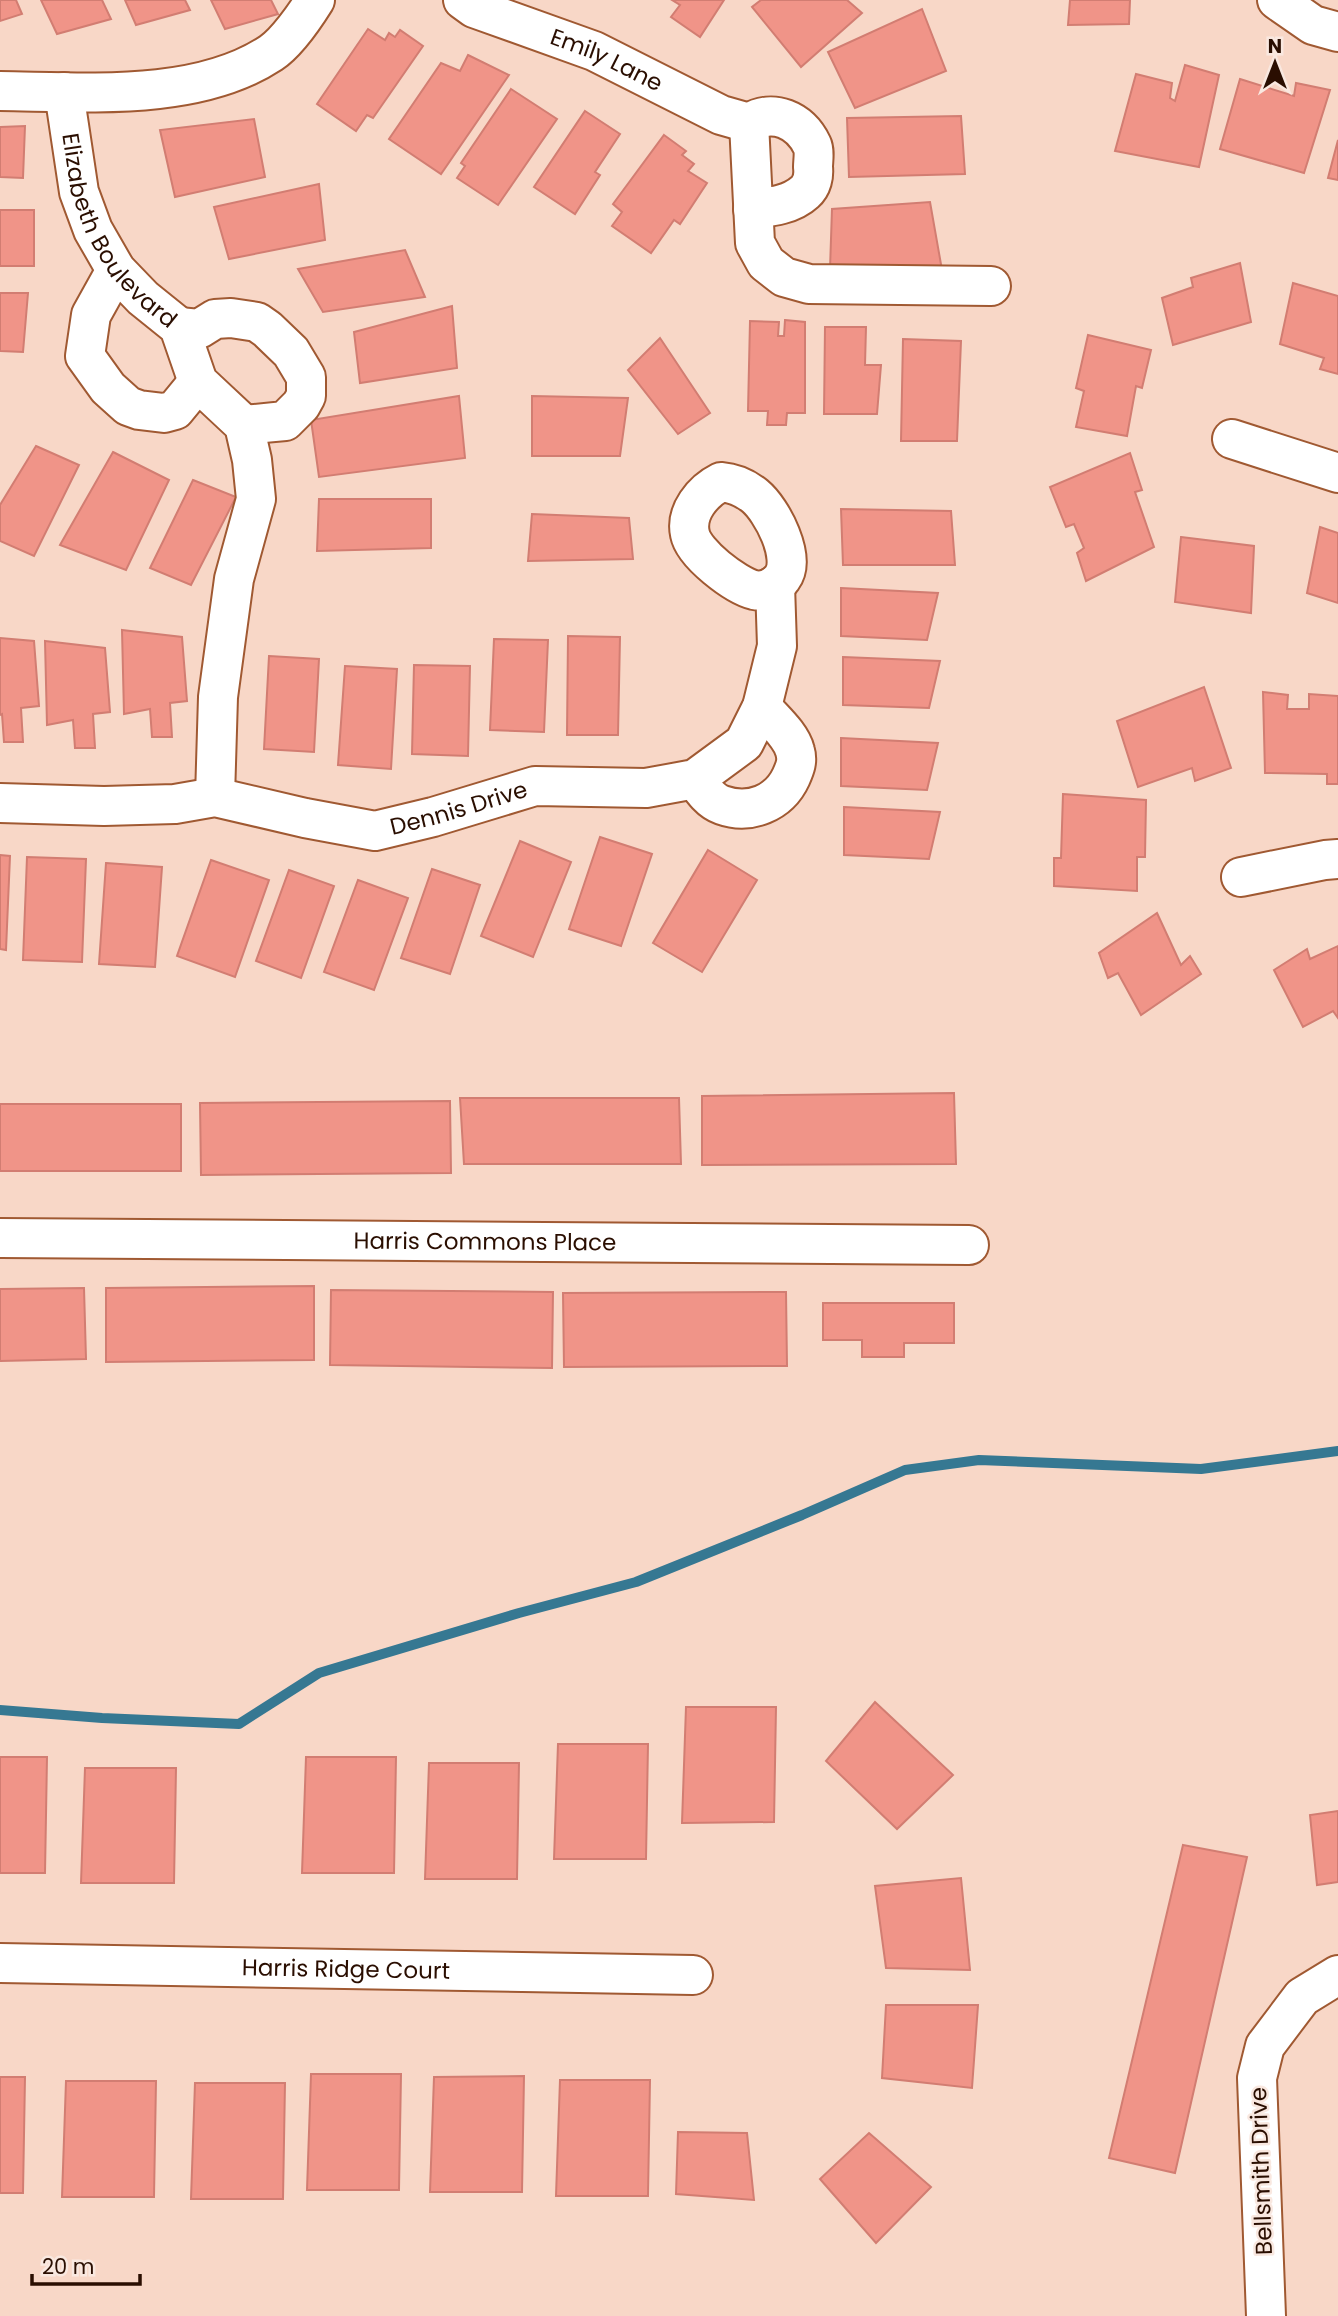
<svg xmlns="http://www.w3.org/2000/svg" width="1338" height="2316" font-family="Poppins,sans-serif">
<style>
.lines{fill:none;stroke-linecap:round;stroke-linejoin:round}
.stream{stroke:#367892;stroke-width:10}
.building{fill:#f09488;stroke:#d27d72;stroke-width:2}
.minor-casing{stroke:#a05932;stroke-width:42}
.minor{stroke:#fff;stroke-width:38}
.labels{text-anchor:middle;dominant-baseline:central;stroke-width:5;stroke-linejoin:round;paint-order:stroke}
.street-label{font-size:23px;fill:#2a0e01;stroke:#f9e8e0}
</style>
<rect width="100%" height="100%" fill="#f8d7c7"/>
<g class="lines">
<polyline class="stream" points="0,1710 102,1718 239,1724 319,1673 519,1613 636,1582 802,1515 905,1470 979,1460 1201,1469 1338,1451"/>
</g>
<g class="building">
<polygon points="0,0 16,0 22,14 0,21"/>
<polygon points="41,0 102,0 111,19 57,34"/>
<polygon points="125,0 185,0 190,10 136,25"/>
<polygon points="211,0 271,0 278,14 225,29"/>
<polygon points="672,0 724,0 700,37 671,17 680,5"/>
<polygon points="761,0 847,0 862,13 801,67 752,7"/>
<polygon points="1070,0 1130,0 1129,24 1068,25"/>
<polygon points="922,9 946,71 855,108 828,52"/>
<polygon points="368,29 385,40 389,33 395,37 400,30 423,46 373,118 367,115 356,131 317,104"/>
<polygon points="468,55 509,75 441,174 389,139 441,63 460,71"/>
<polygon points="1185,65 1219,75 1199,167 1115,151 1136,74 1172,83 1170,98 1175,101"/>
<polygon points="1240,79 1294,96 1296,83 1330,90 1304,173 1220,149"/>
<polygon points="511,89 557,119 498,205 457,178 465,166 461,163"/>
<polygon points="585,111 620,134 595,172 600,175 575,214 534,187"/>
<polygon points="961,116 965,174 849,177 847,118"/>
<polygon points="254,119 265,177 175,197 160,130"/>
<polygon points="25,126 23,178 0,177 0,127"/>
<polygon points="664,135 686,151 682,155 694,164 688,171 707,183 680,224 674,220 651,253 612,226 622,212 613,204"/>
<polygon points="1338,140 1338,180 1328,178"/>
<polygon points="319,184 325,240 229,259 214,207"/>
<polygon points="930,202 942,270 830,269 832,209"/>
<rect x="0" y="210" width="34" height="56"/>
<polygon points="405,250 425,297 323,312 298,269"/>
<polygon points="1240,263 1251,322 1173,345 1162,298 1193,287 1191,278"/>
<polygon points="1293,283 1338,296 1338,374 1320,369 1324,358 1280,344"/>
<polygon points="0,293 28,293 23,352 0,351"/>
<polygon points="452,306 457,368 360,383 354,332"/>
<polygon points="785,320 805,322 805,413 787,413 786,425 767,425 768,411 748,411 750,321 779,322 778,336 784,336"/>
<polygon points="825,327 866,327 865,365 881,365 877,414 824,414"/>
<polygon points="1088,335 1151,350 1142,388 1136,386 1127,436 1076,427 1084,391 1076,388"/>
<polygon points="660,338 710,413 678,434 628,370"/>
<polygon points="903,339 961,341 957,441 901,441"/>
<polygon points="459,396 465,458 319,477 311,420"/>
<polygon points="532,396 628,398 620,456 532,456"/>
<polygon points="36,446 79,465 34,556 0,541 0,505"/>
<polygon points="113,452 169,480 126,570 60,545"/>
<polygon points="1130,453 1142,490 1135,492 1154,547 1086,581 1077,553 1084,548 1074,524 1066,527 1050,487"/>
<polygon points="193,480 236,497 191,585 150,568"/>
<polygon points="319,499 431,499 431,548 317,551"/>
<polygon points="841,509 951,511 955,565 843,565"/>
<polygon points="532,514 629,518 633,559 528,561"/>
<polygon points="1320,527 1338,533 1338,603 1307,593"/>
<polygon points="1181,537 1254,546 1251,613 1175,602"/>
<polygon points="841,588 938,593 927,640 841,636"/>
<polygon points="122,630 182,637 187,701 170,703 172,737 152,737 150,709 124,714"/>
<polygon points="568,636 620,637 618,735 567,735"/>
<polygon points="0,638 34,641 39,706 21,708 23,742 4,742 2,714 0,715"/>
<polygon points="494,639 548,640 544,732 490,730"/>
<polygon points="45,641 105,648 110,712 93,714 95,748 75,748 73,720 47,725"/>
<polygon points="269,656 319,659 314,752 264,749"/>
<polygon points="843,657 940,661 929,708 843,705"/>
<polygon points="414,665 470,666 468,756 412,754"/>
<polygon points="345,666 397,669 391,769 338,765"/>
<polygon points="1204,687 1231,768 1195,781 1192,768 1138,787 1117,721"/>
<polygon points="1263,692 1288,695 1287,709 1309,709 1309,694 1338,696 1338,784 1327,784 1327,774 1265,773"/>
<polygon points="841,738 938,743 927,790 841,786"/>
<polygon points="1063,794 1146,800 1145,857 1137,857 1137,891 1054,886 1054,858 1061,858"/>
<polygon points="844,807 940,812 929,859 844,855"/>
<polygon points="600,837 652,854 621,946 569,929"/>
<polygon points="520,841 571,862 533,957 481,936"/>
<polygon points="708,850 757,880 702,972 653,943"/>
<polygon points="0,855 10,856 6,950 0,949"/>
<polygon points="27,857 86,859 82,962 23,960"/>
<polygon points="211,860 269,880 235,977 177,956"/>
<polygon points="106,863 162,867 155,967 99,964"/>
<polygon points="432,869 480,885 450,974 401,958"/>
<polygon points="289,870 334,886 301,978 256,961"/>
<polygon points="358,880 408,898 374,990 324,972"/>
<polygon points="1157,913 1181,965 1190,956 1201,974 1141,1015 1118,973 1108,978 1099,953"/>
<polygon points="1338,946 1338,1018 1333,1011 1303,1027 1274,970 1307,949 1310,959"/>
<polygon points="954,1093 956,1164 702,1165 702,1096"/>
<polygon points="460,1098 679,1098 681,1164 464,1164"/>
<polygon points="450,1101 451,1173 201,1175 200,1103"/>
<rect x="0" y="1104" width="181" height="67"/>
<polygon points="314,1286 314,1360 106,1362 106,1288"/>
<polygon points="84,1288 86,1359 0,1361 0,1289"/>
<polygon points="331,1290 553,1292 552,1368 330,1365"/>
<polygon points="786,1292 787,1366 564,1367 563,1293"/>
<polygon points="823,1303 954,1303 954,1343 904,1343 904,1357 862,1357 862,1340 823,1340"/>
<polygon points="875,1702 953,1775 897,1829 826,1761"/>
<polygon points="686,1707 776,1707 774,1822 682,1823"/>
<polygon points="558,1744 648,1744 646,1859 554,1859"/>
<polygon points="0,1757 47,1757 45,1873 0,1873"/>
<polygon points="306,1757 396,1757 394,1873 302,1873"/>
<polygon points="429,1763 519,1763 517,1879 425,1879"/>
<polygon points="85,1768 176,1768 174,1883 81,1883"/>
<polygon points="1338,1811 1338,1882 1317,1885 1310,1815"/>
<polygon points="1183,1845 1247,1857 1175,2173 1109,2158"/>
<polygon points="961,1878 970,1970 886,1968 875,1886"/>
<polygon points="886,2005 978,2005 972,2088 882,2078"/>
<polygon points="311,2074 401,2074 399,2190 307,2190"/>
<polygon points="524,2076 522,2192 430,2192 434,2077"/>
<polygon points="0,2077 25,2077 23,2193 0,2193"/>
<polygon points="560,2080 650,2080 648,2196 556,2196"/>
<polygon points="66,2081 156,2081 154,2197 62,2197"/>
<polygon points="195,2083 285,2083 283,2199 191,2199"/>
<polygon points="678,2132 747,2133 754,2200 676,2194"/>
<polygon points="869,2133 931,2187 876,2243 820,2179"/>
</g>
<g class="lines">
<defs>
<g id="minor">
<path id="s1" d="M463,0L474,8L594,51L721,115L749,123C773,108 800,120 812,145C815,151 813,161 813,167C814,176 812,186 805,192C791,205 770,207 753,209"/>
<polyline points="1277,0 1313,25 1338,32"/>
<path d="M0,91C86,92 197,102 271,53C286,43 305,16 315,0"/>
<path id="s2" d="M64,92L79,192L93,230L116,270L143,298L179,327L198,382L244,425L252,460L256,499L234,579L218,697L215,797"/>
<polyline points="749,123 755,243 766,263 784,277 809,284 991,286"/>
<polyline points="116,270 91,315 85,356 108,388 128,406 139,410 164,413 175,410 198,382"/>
<polyline points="179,327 199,329 215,319 231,318 257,322 267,329 291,352 306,377 306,396 301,405 285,421 244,425"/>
<polyline points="1232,439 1338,473"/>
<path d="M721,482C733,483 745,488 755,496C772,510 797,558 782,578C776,587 764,592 754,590C735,585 694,554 690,534C685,512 703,491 721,482Z"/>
<path d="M695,779C702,789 710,801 722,805C750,815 779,803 791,777C795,768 798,761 795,751C791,735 773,720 762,707"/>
<path id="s3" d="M0,803L104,806L175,804L215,797L305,818L375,831L433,817L535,786L646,788L695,779L744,743L762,707L777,646L775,585"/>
<polyline points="1241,877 1325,860 1338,859"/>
<path id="s4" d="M0,1238L969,1245"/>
<path id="s5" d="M0,1963L693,1975"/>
<polyline points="1266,2316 1257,2078 1265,2046 1302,1997 1338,1975"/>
</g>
</defs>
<use href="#minor" class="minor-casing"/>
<use href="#minor" class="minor"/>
</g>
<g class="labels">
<g class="street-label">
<text stroke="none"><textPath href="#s1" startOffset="156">Emily Lane</textPath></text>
<text stroke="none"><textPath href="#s2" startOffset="154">Elizabeth Boulevard</textPath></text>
<text stroke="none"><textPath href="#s3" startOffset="466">Dennis Drive</textPath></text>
<text stroke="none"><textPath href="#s4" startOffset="485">Harris Commons Place</textPath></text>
<text stroke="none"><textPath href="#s5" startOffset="346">Harris Ridge Court</textPath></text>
<text transform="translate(1261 2171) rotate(-92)">Bellsmith Drive</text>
</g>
</g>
<g transform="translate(1275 63)" stroke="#f9e8e0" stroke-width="5" paint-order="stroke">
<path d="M0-5L12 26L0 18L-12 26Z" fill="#2a0e01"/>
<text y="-10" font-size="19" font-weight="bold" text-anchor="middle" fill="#2a0e01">N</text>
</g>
<path d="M32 2274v10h108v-10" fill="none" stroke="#2a0e01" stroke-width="3.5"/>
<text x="42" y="2274" font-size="21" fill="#2a0e01" stroke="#f9e8e0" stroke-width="5" paint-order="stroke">20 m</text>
</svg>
